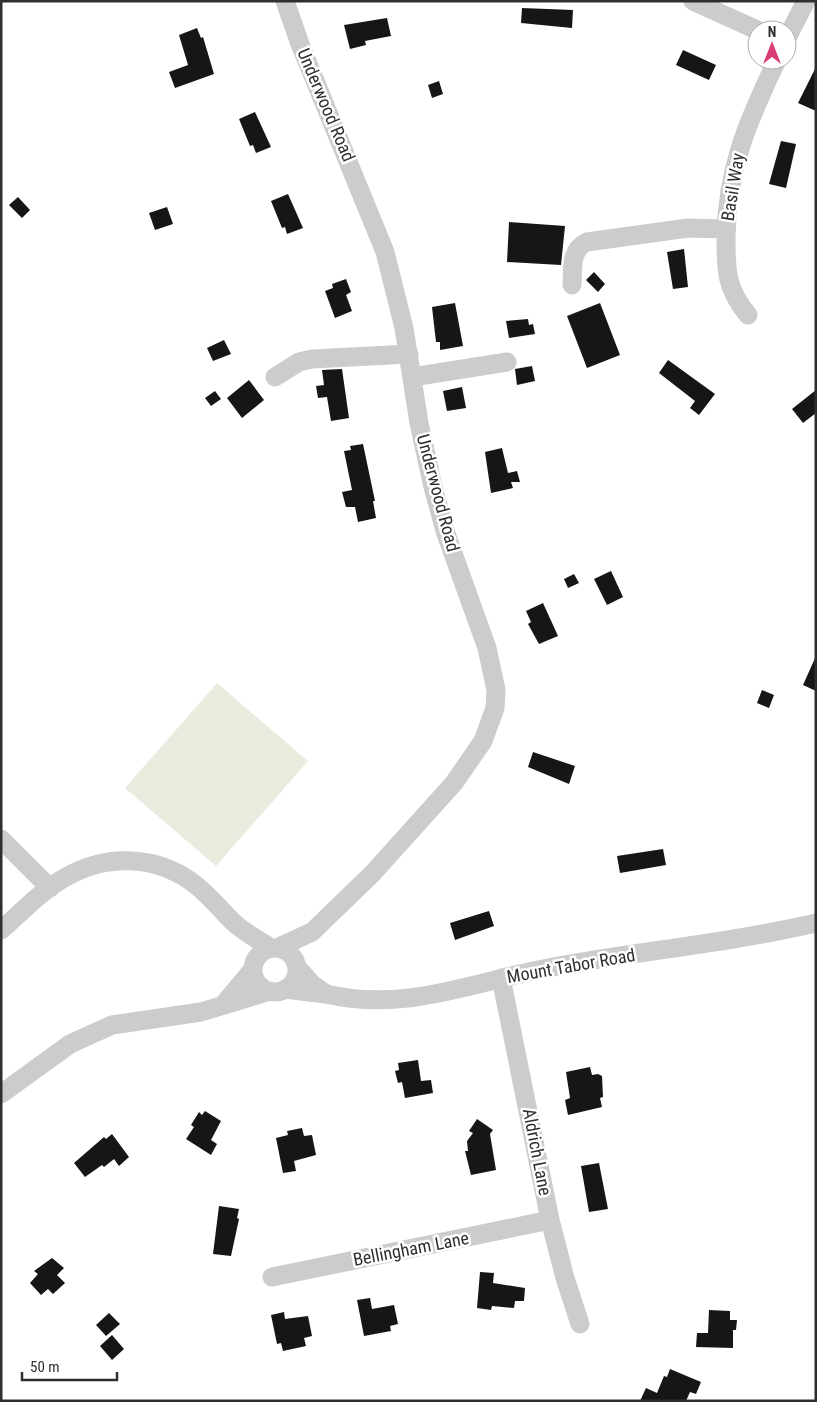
<svg xmlns="http://www.w3.org/2000/svg" width="817" height="1402" viewBox="0 0 817 1402" font-family="'Roboto Condensed',sans-serif">
	<rect width="100%" height="100%" fill="#fff"/>
	<!-- green -->
	<path fill="#e9ebde" d="M217 683 308 761 216 866 125 788Z"/>
	<!-- building -->
	<path fill="#161616" d="M522 8 573 10 572 28 521 23Z
		M387 18 391 36 365 41 366 45 350 49 344 25Z
		M197 28 201 38 203 37 214 74 175 88 169 72 188 65 179 35Z
		M683 50 716 65 709 80 676 65Z
		M816 67V111L798 103Z
		M439 81 443 94 432 98 428 85Z
		M255 112 271 147 256 153 253 145 250 146 239 119Z
		M781 141 796 144 786 188 769 184Z
		M288 194 303 228 287 234 285 227 282 228 271 201Z
		M18 197 30 210 22 218 9 205Z
		M167 207 173 224 155 230 149 213Z
		M509 222 565 226 561 265 507 262Z
		M684 249 688 287 673 289 667 252Z
		M594 272 605 284 598 292 586 280Z
		M346 279 351 292 346 295 352 311 335 318 325 291 333 288 332 284Z
		M455 303 463 346 440 350V342H436L432 307Z
		M600 303 620 355 587 368 567 316Z
		M528 319 529 325 533 324 535 334 509 338 506 321Z
		M224 340 231 354 213 361 207 348Z
		M668 360 715 394 699 415 690 408 695 401 659 373Z
		M532 366 535 381 517 385 515 369Z
		M342 369 349 418 331 421 327 397 318 398 316 386 324 385 322 370Z
		M249 380 264 400 242 418 227 398Z
		M462 387 466 408 447 411 443 391Z
		M816 390V413L803 423 792 409Z
		M215 391 221 399 211 406 205 398Z
		M363 444 375 501H373L376 518 358 522 355 507H346L342 492 352 490 344 451 351 450 350 446Z
		M502 448 508 473 517 471 520 482H511L513 488 491 493 485 452Z
		M611 571 623 597 607 605 594 579Z
		M574 574 579 583 568 588 564 579Z
		M543 603 558 636 539 644 528 624 531 622 526 611Z
		M816 656V691L803 685Z
		M762 690 774 695 769 708 757 703Z
		M533 752 575 766 569 784 528 767Z
		M663 849 666 865 620 873 617 856Z
		M489 911 494 926 455 940 450 923Z
		M418 1060 421 1081 431 1080 433 1093 405 1098 402 1082 398 1083 395 1071 399 1070 398 1063Z
		M590 1067 592 1075 598 1074 602 1076 603 1097 600 1098 602 1107 568 1115 565 1100 570 1098 566 1072Z
		M205 1111 221 1121 211 1140 217 1144 211 1155 186 1139 194 1127 191 1125 199 1112 202 1115Z
		M477 1119 493 1130 490 1134 496 1170 471 1175 465 1151H468L467 1141 473 1133 469 1131Z
		M302 1128 304 1136 312 1135 316 1155 294 1161 296 1171 283 1173 276 1138 288 1135 287 1131Z
		M112 1134 129 1157 119 1166 114 1159 104 1167 102 1165 85 1177 74 1163 104 1137 106 1139Z
		M599 1163 608 1209 589 1212 581 1166Z
		M219 1206 239 1209 237 1218 239 1219 231 1256 213 1254Z
		M52 1258 64 1268 57 1275 65 1283 53 1294 48 1289 41 1295 30 1283 38 1274 34 1271Z
		M480 1272 494 1273 493 1283 525 1288 524 1301H515L514 1308 492 1306 491 1310 477 1308Z
		M370 1298 372 1309 394 1305 398 1324 390 1326 391 1331 364 1336 357 1300Z
		M709 1310 730 1311V1320H737L736 1330H733V1348L696 1347 697 1333H708Z
		M284 1312 285 1319 308 1316 312 1336 304 1338 306 1346 283 1351 281 1343 277 1344 271 1315Z
		M109 1313 120 1324 106 1336 96 1325Z
		M112 1335 124 1349 112 1360 100 1346Z
		M670 1369 701 1382 696 1394 690 1392 686 1401H640L646 1388 657 1393 664 1376 667 1377Z"/>
	<g fill="none" stroke-linecap="round" stroke-linejoin="round">
		<!-- minor -->
		<path stroke="#ccc" stroke-width="19" d="M693 1 757 30
			M787 38 806 1
			M572 285C573 267 570 250 587 242L688 228 726 229
			M748 315C726 289 726 270 726 237 727 168 748 121 777 60
			M275 377 299 362 312 359 409 354
			M412 377 507 362
			M1 839 50 888
			M1 930C22 912 42 890 66 877 106 854 154 855 192 882 208 894 219 908 233 922 244 932 258 940 271 948
			M277 948 312 932 372 874 454 783 483 741 495 708 496 690 487 648 445 531 433 487 419 423 404 328 385 252 300 44 285 1
			M253 970a22 22 0 1 1 44 0a22 22 0 1 1-44 0Z
			M501 978 550 1220 565 1278 580 1324
			M285 989 326 994 312 984 297 967
			M326 994C407 1013 475 981 553 967 641 951 729 943 816 923
			M223 1005 253 969
			M1 1094 70 1044 112 1025 201 1012 270 991
			M272 1277 550 1220"/>
	</g>
	<g text-anchor="middle" stroke-width="5" stroke-linejoin="round" paint-order="stroke">
		<!-- street labels -->
		<g font-size="18" fill="#2f2f2f" stroke="#fff">
			<text transform="translate(326 105) rotate(67)" y="6">Underwood Road</text>
			<text transform="translate(733 187) rotate(-81)" y="6">Basil Way</text>
			<text transform="translate(438 493) rotate(75)" y="6">Underwood Road</text>
			<text transform="translate(571 966) rotate(-10)" y="6">Mount Tabor Road</text>
			<text transform="translate(537 1152) rotate(79)" y="6">Aldrich Lane</text>
			<text transform="translate(411 1249) rotate(-11)" y="6">Bellingham Lane</text>
		</g>
	</g>
	<!-- border -->
	<rect width="817" height="1402" fill="none" stroke="#2f2f2f" stroke-width="5"/>
	<!-- north arrow -->
	<g transform="translate(772 45)"><circle r="24" fill="#ffffff" stroke="#acacac"/>
	<path d="M0-4L9 19L0 12L-9 19Z" fill="#da3d75"/>
	<text y="-8" font-size="14" font-weight="bold" text-anchor="middle" fill="#2f2f2f">N</text>
	</g>
	<!-- scale -->
	<path d="M22 1372v8h95v-8" fill="none" stroke="#2f2f2f" stroke-width="2.5"/>
	<text x="30" y="1372" font-size="15" fill="#2f2f2f" stroke="#ffffff" stroke-width="4" paint-order="stroke">50 m</text>
</svg>
